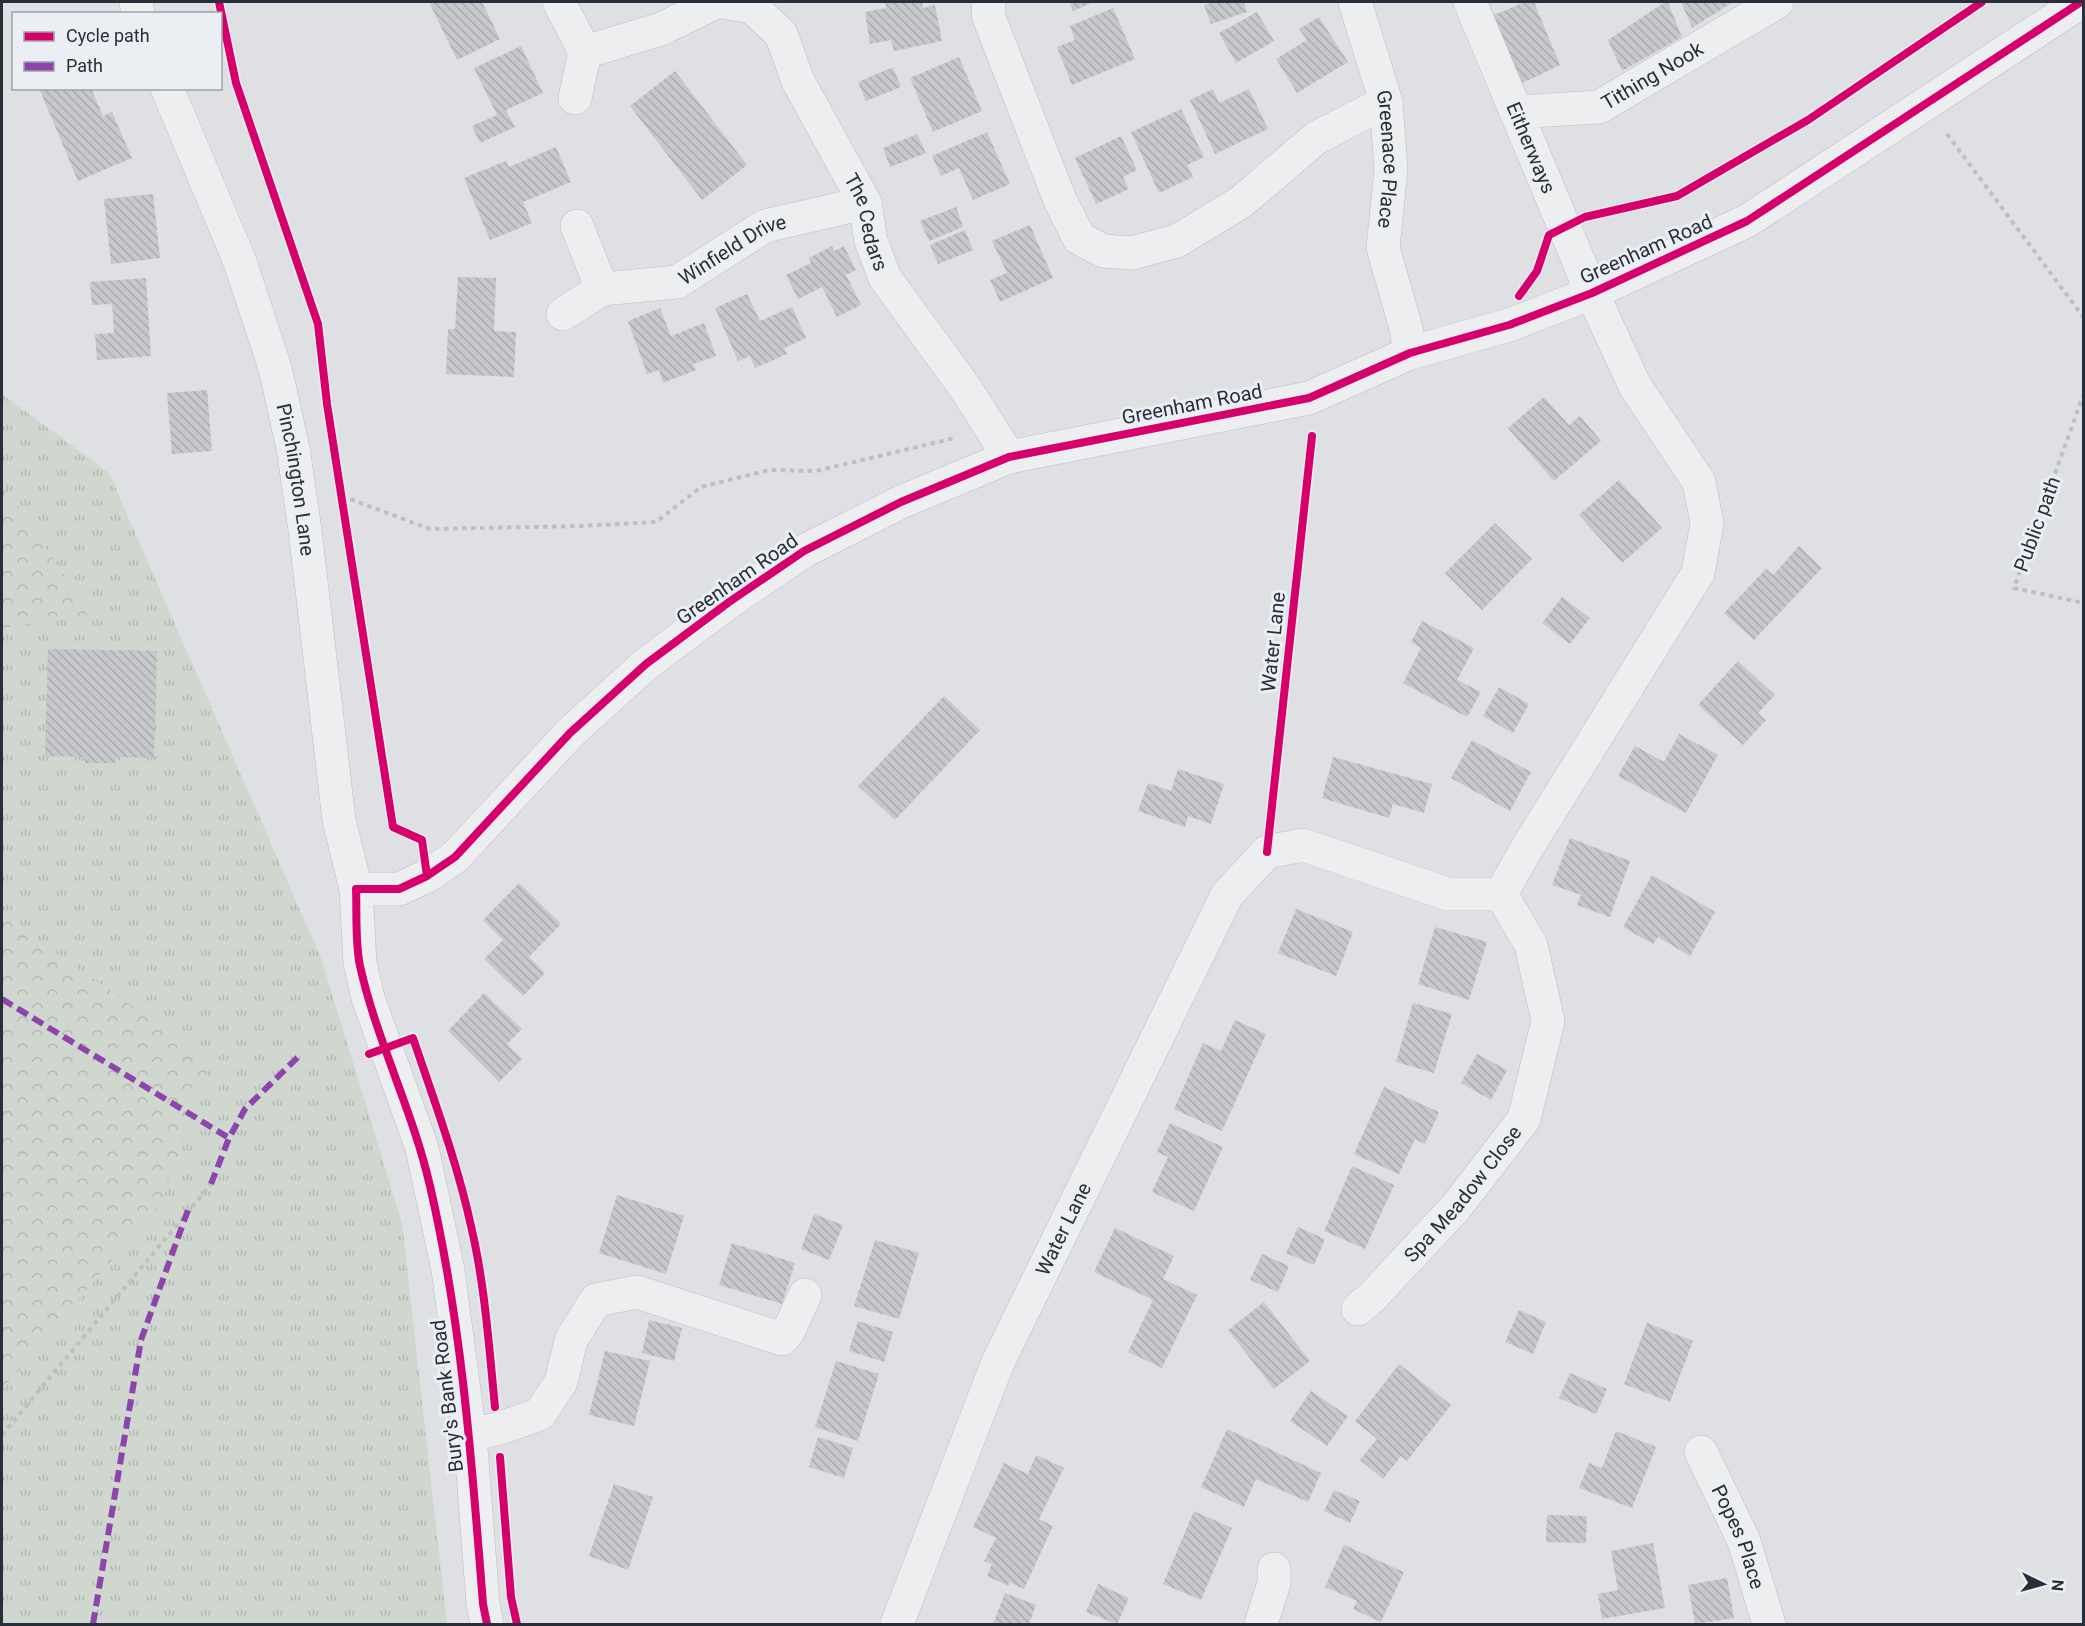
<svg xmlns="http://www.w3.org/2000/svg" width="2085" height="1626" viewBox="0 0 2085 1626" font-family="Roboto,sans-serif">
	<defs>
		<pattern id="grass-tufts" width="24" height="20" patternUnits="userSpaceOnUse" patternTransform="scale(1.5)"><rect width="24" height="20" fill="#cfd7ce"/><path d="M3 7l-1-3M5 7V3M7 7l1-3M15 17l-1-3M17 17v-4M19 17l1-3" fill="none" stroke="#b2b9b2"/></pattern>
		<pattern id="forest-crowns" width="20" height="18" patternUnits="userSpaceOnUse" patternTransform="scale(1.5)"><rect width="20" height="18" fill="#cfd7ce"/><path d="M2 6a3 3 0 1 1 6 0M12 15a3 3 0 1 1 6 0" fill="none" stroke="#b2b9b2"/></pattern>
		<pattern id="building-back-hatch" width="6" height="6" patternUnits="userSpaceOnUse" patternTransform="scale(1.5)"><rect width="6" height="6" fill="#c6c8cb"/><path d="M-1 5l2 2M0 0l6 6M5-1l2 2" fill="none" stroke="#aaacaf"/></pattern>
	</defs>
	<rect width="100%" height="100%" fill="#dee0e3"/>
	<!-- grass -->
	<path fill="url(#grass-tufts)" d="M2 394 109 473 321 958 402 1223 447 1624H2Z"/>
	<!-- forest -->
	<path fill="url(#forest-crowns)" d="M2 482 90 614 2 628Z
		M2 916 212 1061 161 1202 2 1390Z"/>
	<!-- building -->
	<path fill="url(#building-back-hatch)" d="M429 2H482L500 39 457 60Z
		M885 2H922L923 8 935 5 942 41 894 51 891 40 870 44 865 12 886 8Z
		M1069 2H1094L1073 11Z
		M1213 2H1244L1247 12 1211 24 1204 5Z
		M1525 2H1534L1560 65 1518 85 1492 16Z
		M1665 2H1668L1682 37 1622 71 1608 40Z
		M1681 2H1733L1692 28Z
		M1113 8 1135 59 1072 85 1057 47 1075 40 1070 26Z
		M1257 12 1274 41 1236 63 1219 33Z
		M1319 17 1348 62 1297 93 1276 59 1307 40 1299 29Z
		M521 46 543 93 506 110 515 127 480 143 472 126 497 115 474 68Z
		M959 57 982 111 933 132 910 78Z
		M893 67 901 87 866 101 858 82Z
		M675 71 747 165 702 200 630 106Z
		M39 88H91L103 116 112 112 132 158 78 181Z
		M1213 89 1219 103 1249 89 1268 129 1215 154 1190 100Z
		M1181 109 1204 157 1187 165 1193 177 1159 193 1131 132Z
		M987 132 1010 184 973 200 959 168 941 176 932 156Z
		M917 134 926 153 890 167 883 148Z
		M1121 136 1137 170 1123 177 1129 189 1096 204 1075 158Z
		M556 147 571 182 523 202 532 223 490 240 464 178 506 161 509 167Z
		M153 194 160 258 111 264 104 199Z
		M956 207 963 227 929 241 920 221Z
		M1030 225 1053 278 1000 302 990 280 1007 273 992 241Z
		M965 230 973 250 938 264 930 245Z
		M832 246 834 251 844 246 856 270 846 275 861 305 837 317 822 287 798 299 786 275 811 263 809 258Z
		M458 277 496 278 494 331 516 332 514 377 446 374 448 329H455Z
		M146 278 151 356 97 360 95 334 114 333 112 304 92 305 90 282Z
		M747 294 760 321 792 307 806 338 784 348 787 354 755 368 750 356 738 361 715 308Z
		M660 308 671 336 704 323 716 356 693 364 696 370 663 383 659 370 647 374 628 321Z
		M207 390 212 451 172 454 167 393Z
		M1544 397 1569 425 1580 416 1601 441 1554 481 1508 428Z
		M1619 480 1662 528 1622 563 1579 515Z
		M1495 523 1532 559 1482 610 1445 573Z
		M1799 546 1822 568 1754 640 1724 613 1766 569 1773 575Z
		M1562 597 1590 618 1570 644 1542 623Z
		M1422 621 1474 648 1457 680 1481 692 1467 717 1403 683 1421 648 1411 642Z
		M48 649 157 651 154 758 116 757V763H85V757L45 756Z
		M1738 661 1775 695 1758 713 1766 720 1743 745 1698 705Z
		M1499 687 1529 704 1513 733 1483 716Z
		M944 696 980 730 895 820 858 786Z
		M1679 734 1718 755 1686 813 1618 776 1635 746 1664 762Z
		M1472 740 1531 772 1510 811 1451 778Z
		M1333 757 1432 784 1424 813 1393 804 1389 818 1322 798Z
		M1178 769 1224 784 1211 824 1188 816 1185 827 1138 811 1148 783 1171 791Z
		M1570 838 1630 861 1610 917 1577 905 1581 895 1552 885Z
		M1652 875 1715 912 1690 956 1658 937 1653 944 1623 927Z
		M519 883 561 924 529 957 545 973 523 996 484 959 503 940 483 920Z
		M1296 909 1353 932 1336 976 1278 953Z
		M1435 927 1487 942 1469 1000 1418 984Z
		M484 993 522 1029 507 1044 522 1059 499 1082 448 1031Z
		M1413 1003 1452 1014 1434 1073 1396 1062Z
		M1235 1020 1266 1034 1222 1131 1174 1109 1203 1043 1221 1051Z
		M1477 1054 1507 1070 1491 1100 1461 1083Z
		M1384 1087 1439 1112 1425 1144 1415 1139 1399 1174 1354 1154Z
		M1170 1123 1223 1147 1194 1211 1152 1192 1168 1157 1157 1152Z
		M1352 1166 1394 1185 1365 1249 1324 1231Z
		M617 1195 684 1216 666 1274 599 1253Z
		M814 1214 843 1225 829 1260 801 1249Z
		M1298 1227 1325 1239 1314 1265 1286 1253Z
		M1115 1228 1174 1256 1163 1279 1197 1295 1162 1368 1128 1352 1153 1300 1094 1272Z
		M875 1240 919 1253 899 1319 854 1306Z
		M732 1243 795 1263 782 1304 719 1285Z
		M1262 1254 1289 1266 1278 1292 1250 1280Z
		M1264 1302 1310 1361 1274 1389 1228 1330Z
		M1519 1310 1546 1322 1533 1354 1505 1342Z
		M649 1320 682 1328 674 1361 642 1353Z
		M858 1321 893 1332 884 1362 849 1351Z
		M1647 1323 1693 1341 1670 1402 1624 1384Z
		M605 1351 650 1361 634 1426 589 1415Z
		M836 1361 879 1374 858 1441 815 1427Z
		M1399 1364 1451 1405 1407 1461 1401 1456 1383 1479 1360 1460 1377 1439 1355 1421Z
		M1570 1373 1607 1389 1596 1414 1559 1398Z
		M1311 1391 1348 1416 1327 1446 1290 1421Z
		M1227 1429 1321 1473 1308 1502 1256 1479 1244 1507 1201 1487Z
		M1616 1431 1656 1447 1632 1508 1579 1488 1589 1463 1602 1468Z
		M818 1437 853 1448 844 1478 809 1467Z
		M1036 1455 1064 1468 1039 1519 1053 1526 1024 1589 1009 1582 1008 1586 987 1576 992 1564 984 1561 996 1538 973 1527 1004 1463 1028 1474Z
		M614 1484 653 1497 628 1570 589 1556Z
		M1334 1490 1360 1501 1350 1523 1324 1511Z
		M1194 1511 1232 1528 1201 1600 1163 1584Z
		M1547 1515 1587 1516 1586 1543 1546 1542Z
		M1653 1543 1665 1608 1602 1619 1598 1594 1618 1590 1611 1551Z
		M1344 1545 1404 1572 1381 1622 1353 1609 1357 1601 1325 1587Z
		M1727 1578 1734 1618 1695 1624 1688 1585Z
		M1098 1584 1129 1598 1117 1624 1086 1612Z
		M1005 1593 1036 1605 1029 1624H993Z"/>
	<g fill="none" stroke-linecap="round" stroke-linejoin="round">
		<defs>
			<g id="minor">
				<path d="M559 2 585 52 661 29 716 2"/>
				<path id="s1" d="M722 2 752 7 781 34 798 81 865 203 871 241 885 278 966 389 1009 457"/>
				<path d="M989 2 988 15 1060 200 1079 238 1103 251 1132 253 1177 241 1241 202 1316 138 1386 102"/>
				<path id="s2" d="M1355 2 1386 102 1391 169 1383 248 1406 328 1410 353"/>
				<path id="s3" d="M1470 2 1592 293 1635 386 1699 482 1707 523 1698 573 1527 848 1501 894"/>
				<path d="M575 98 585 52"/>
				<path id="s4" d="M1517 112 1599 107 1777 2"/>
				<path id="s5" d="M577 226 602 289 677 282 765 226 865 203"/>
				<path d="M563 314 602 289"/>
				<path d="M356 889H399L427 876 455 857 570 733 646 664 729 602 804 551 901 502 1009 457 1309 398 1410 353 1509 325 1592 293 1747 221 2081 2"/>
				<path id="s6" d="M1358 1309 1373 1296 1456 1207 1524 1119 1548 1021 1531 945 1501 894"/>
				<path d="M470 1435 497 1429 540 1414 561 1382 571 1340 596 1300 637 1292 782 1339 789 1330 805 1295"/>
				<path id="s7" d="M1701 1452 1744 1541 1769 1624"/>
				<path id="s8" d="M897 1624 998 1362 1227 895 1267 852 1303 845 1448 894H1501"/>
				<path d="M1261 1624 1274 1583V1569"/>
			</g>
			<g id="tertiary">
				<path d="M136 2 138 14"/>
				<path id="s9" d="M167 88 240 262 275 368 293 448 305 530 339 820 356 889 360 963 368 998 422 1148 448 1270 470 1435 483 1604 487 1624"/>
			</g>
		</defs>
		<!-- minor casing -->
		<use href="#minor" stroke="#bcbec1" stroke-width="34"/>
		<!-- tertiary casing -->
		<use href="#tertiary" stroke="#bcbec1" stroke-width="34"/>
		<!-- path -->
		<path stroke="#bdbfc3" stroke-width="4" stroke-dasharray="4.5 4.5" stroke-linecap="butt" d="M1947 134 2084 318
			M2084 393 2014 588 2084 603
			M342 496 430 529 580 526 656 522 701 487 769 470 816 471 955 438
			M2 1435 211 1184"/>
		<!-- minor -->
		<use href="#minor" stroke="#edeef0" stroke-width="33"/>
		<!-- tertiary -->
		<use href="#tertiary" stroke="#edeef0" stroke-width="33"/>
		<!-- quiet -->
		<path stroke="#8e44ad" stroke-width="6" stroke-dasharray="12 6" stroke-linecap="butt" d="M2 999 229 1138
			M211 1184 229 1138 245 1109 300 1055
			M93 1624 141 1340 188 1210"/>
		<defs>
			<path id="cycleway" d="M219 2 236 83 318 324 327 404 393 827 422 840 427 876
				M1519 296 1537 271 1549 235 1585 217 1677 196 1808 120 1982 2
				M1267 852 1312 436
				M369 1054 413 1038C434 1100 457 1162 471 1226 485 1285 489 1347 495 1407
				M500 1457 511 1597 517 1624
				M487 1624 483 1604C472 1464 462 1324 430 1186 413 1111 377 1042 360 966 355 942 357 914 356 889H399L427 876 455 857 570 733 646 664 729 602 804 551 901 502 1009 457 1309 398 1410 353 1509 325 1592 293 1747 221 2081 2"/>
		</defs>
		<!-- cycleway casing -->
		<use href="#cycleway" stroke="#ebeff3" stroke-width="11"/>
		<!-- cycleway -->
		<use href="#cycleway" stroke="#d6006c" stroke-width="8"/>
	</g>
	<g text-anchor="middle" stroke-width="6" stroke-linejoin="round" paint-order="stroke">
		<!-- street labels -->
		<g font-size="20" fill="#262f3b" stroke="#ebeff3">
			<text dy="7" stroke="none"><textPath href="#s4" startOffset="144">Tithing Nook</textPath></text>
			<text dy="7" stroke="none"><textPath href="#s3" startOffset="158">Eitherways</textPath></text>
			<text dy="7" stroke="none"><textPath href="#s2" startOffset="162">Greenace Place</textPath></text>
			<text dy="7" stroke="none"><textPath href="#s1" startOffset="278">The Cedars</textPath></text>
			<text transform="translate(1646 249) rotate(-24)" y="7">Greenham Road</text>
			<text dy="7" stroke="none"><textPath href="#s5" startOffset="208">Winfield Drive</textPath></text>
			<text transform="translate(1192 404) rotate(-11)" y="7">Greenham Road</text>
			<text dy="7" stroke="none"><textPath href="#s9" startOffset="414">Pinchington Lane</textPath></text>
			<text transform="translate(2037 524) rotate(-70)" y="7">Public path</text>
			<text transform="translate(737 579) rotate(-35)" y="7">Greenham Road</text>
			<text transform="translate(1273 642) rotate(-84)" y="7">Water Lane</text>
			<text dy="7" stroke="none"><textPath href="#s6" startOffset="156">Spa Meadow Close</textPath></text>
			<text dy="7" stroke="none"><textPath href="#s8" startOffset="429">Water Lane</textPath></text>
			<text transform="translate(447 1396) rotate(-97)" y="7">Bury's Bank Road</text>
			<text dy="7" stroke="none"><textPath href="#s7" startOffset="93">Popes Place</textPath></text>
		</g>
	</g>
	<!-- border -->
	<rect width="2085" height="1626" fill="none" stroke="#262f3b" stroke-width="6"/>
	<!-- legend -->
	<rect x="12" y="12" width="210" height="78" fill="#ebeff3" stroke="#9ca2a9" stroke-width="1.5"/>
	<rect x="24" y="32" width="30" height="9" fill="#d6006c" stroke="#9ca2a9" stroke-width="1.5"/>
	<text x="66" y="42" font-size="18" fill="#262f3b">Cycle path</text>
	<rect x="24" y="62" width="30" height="9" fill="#8e44ad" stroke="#9ca2a9" stroke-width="1.5"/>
	<text x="66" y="72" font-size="18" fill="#262f3b">Path</text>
	<!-- north arrow -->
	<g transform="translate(2043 1584) rotate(95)" stroke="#ebeff3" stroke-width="4.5" paint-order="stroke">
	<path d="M0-4.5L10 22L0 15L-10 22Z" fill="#262f3b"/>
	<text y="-9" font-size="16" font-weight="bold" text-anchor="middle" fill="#262f3b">N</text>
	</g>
</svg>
